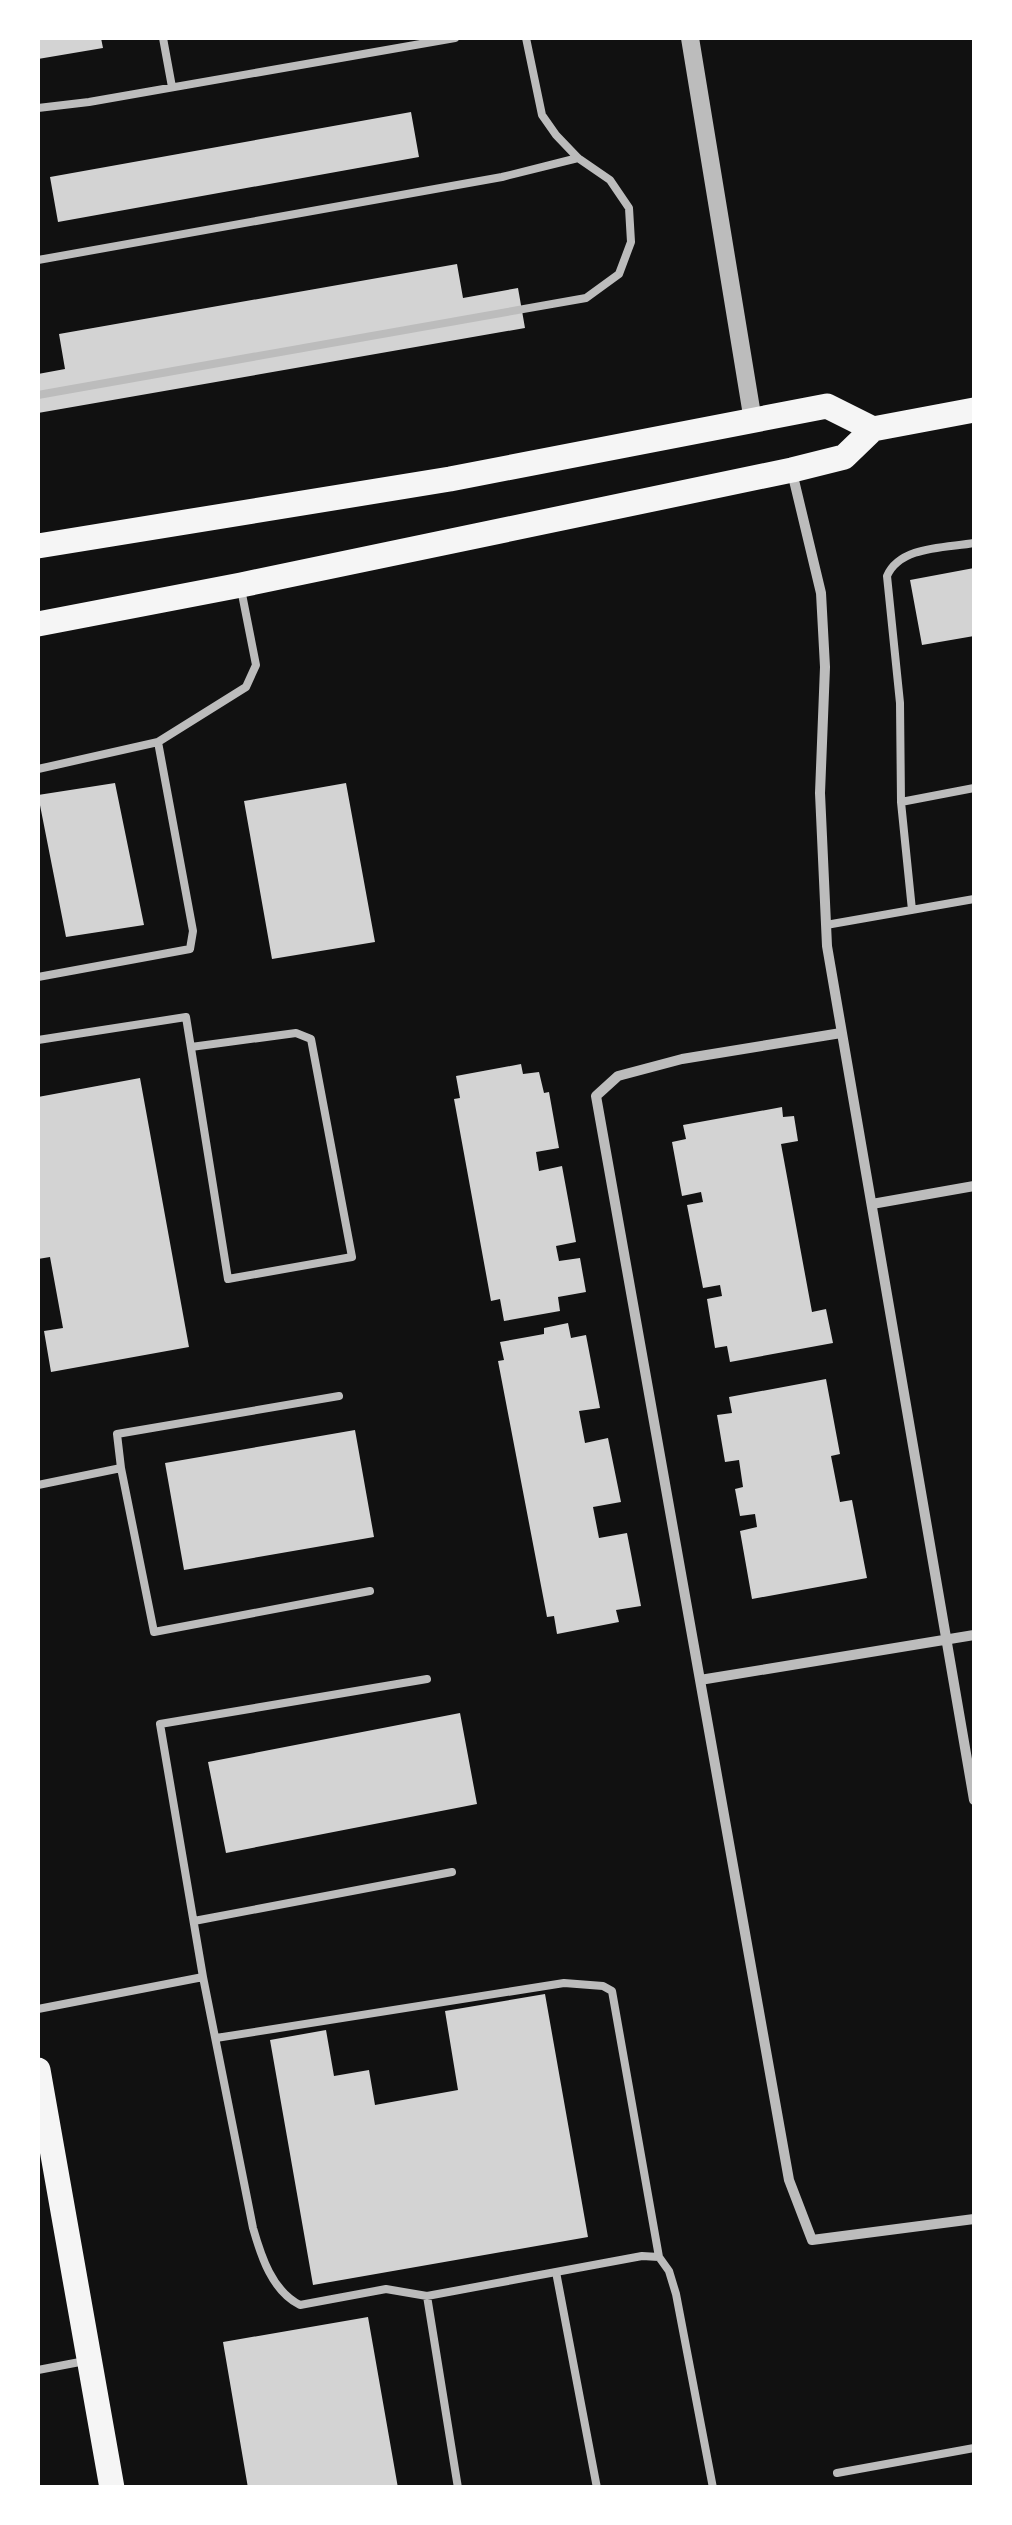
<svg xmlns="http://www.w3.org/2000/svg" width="1012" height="2525" viewBox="0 0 1012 2525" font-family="Lato,sans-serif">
	<rect width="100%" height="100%" fill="#111"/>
	<!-- building -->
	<path fill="#d3d3d3" d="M38 38H101L103 48 38 59Z
		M411 112 419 157 58 222 50 177Z
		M457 264 463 298 518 288 525 328 38 413V374L65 369 59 334Z
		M974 568V636L922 645 910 580Z
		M115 783 144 925 66 937 38 795Z
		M346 783 375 942 272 959 244 801Z
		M521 1064 523 1074 539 1072 544 1093 549 1092 559 1148 536 1152 539 1171 562 1166 576 1242 556 1246 559 1261 580 1258 586 1292 558 1297 560 1311 504 1321 500 1299 491 1301 454 1099 460 1098 456 1076Z
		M140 1078 189 1347 51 1372 44 1331 63 1328 50 1257 38 1259V1097Z
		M782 1107 783 1117 794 1116 798 1141 781 1144 812 1312 826 1309 833 1343 730 1362 727 1346 715 1348 707 1299 722 1296 720 1285 703 1288 687 1205 703 1202 701 1192 682 1196 672 1142 686 1139 683 1125Z
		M568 1323 571 1338 586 1335 600 1408 579 1411 585 1443 608 1438 621 1502 593 1507 599 1538 627 1533 641 1606 616 1610 619 1622 557 1634 554 1616 547 1617 498 1361 504 1360 500 1342 544 1334V1328Z
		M826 1379 840 1454 831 1456 840 1502 852 1500 867 1578 752 1599 740 1531 757 1527 755 1514 740 1516 735 1489 743 1487 739 1460 725 1462 717 1415 732 1413 729 1397Z
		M355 1430 374 1537 184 1570 165 1463Z
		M460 1713 477 1804 226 1853 208 1762Z
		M545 1994 588 2237 313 2285 270 2040 326 2030 334 2076 369 2070 375 2105 458 2090 445 2011Z
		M368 2317 398 2488H248L223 2342Z"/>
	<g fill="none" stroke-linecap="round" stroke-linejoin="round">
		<!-- service -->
		<path stroke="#bcbcbc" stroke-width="8" d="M163 38 172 87
			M38 108 89 102 455 38
			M38 260 502 177 578 158
			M38 395 586 298 619 274 631 242 629 208 610 180 578 158 556 135 542 115 526 38
			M38 769 158 742
			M901 802 900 703 887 576C900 546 945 548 974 543
			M912 910 901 802 974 788
			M826 925 974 899
			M38 977 190 949 193 931 158 742 246 687 256 665 241 589
			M38 1040 186 1017 228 1279 352 1257 311 1039 296 1033 191 1047
			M121 1468 154 1632 370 1591
			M38 1485 121 1468 117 1434 339 1396
			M194 1921 452 1872
			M203 1977 253 2228C261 2256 272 2291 300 2305L386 2289 427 2296 642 2256 659 2257 669 2271 676 2294 713 2488
			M38 2009 203 1977 160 1724 427 1679
			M216 2038 564 1983 603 1986 612 1991 659 2257
			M556 2272 597 2488
			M427 2296 458 2488
			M38 2370 85 2361
			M837 2473 974 2448"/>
		<!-- minor -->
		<path stroke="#bcbcbc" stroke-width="10" d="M792 472 821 593 825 667 820 793 827 946 974 1800
			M841 1033 682 1059 618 1076 596 1096 789 2180 812 2240 974 2219
			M872 1204 974 1186
			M700 1680 974 1635"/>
		<!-- tertiary -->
		<path stroke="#bcbcbc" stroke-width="18" d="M690 38 753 421"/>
		<!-- primary -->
		<path stroke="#f5f5f5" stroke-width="25" d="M38 546 450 479 827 406 873 429
			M38 624 241 585 792 470 844 457 873 429 974 410
			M38 2070 112 2488"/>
	</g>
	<!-- border -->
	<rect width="1012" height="2525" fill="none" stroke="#ffffff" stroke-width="80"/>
</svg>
